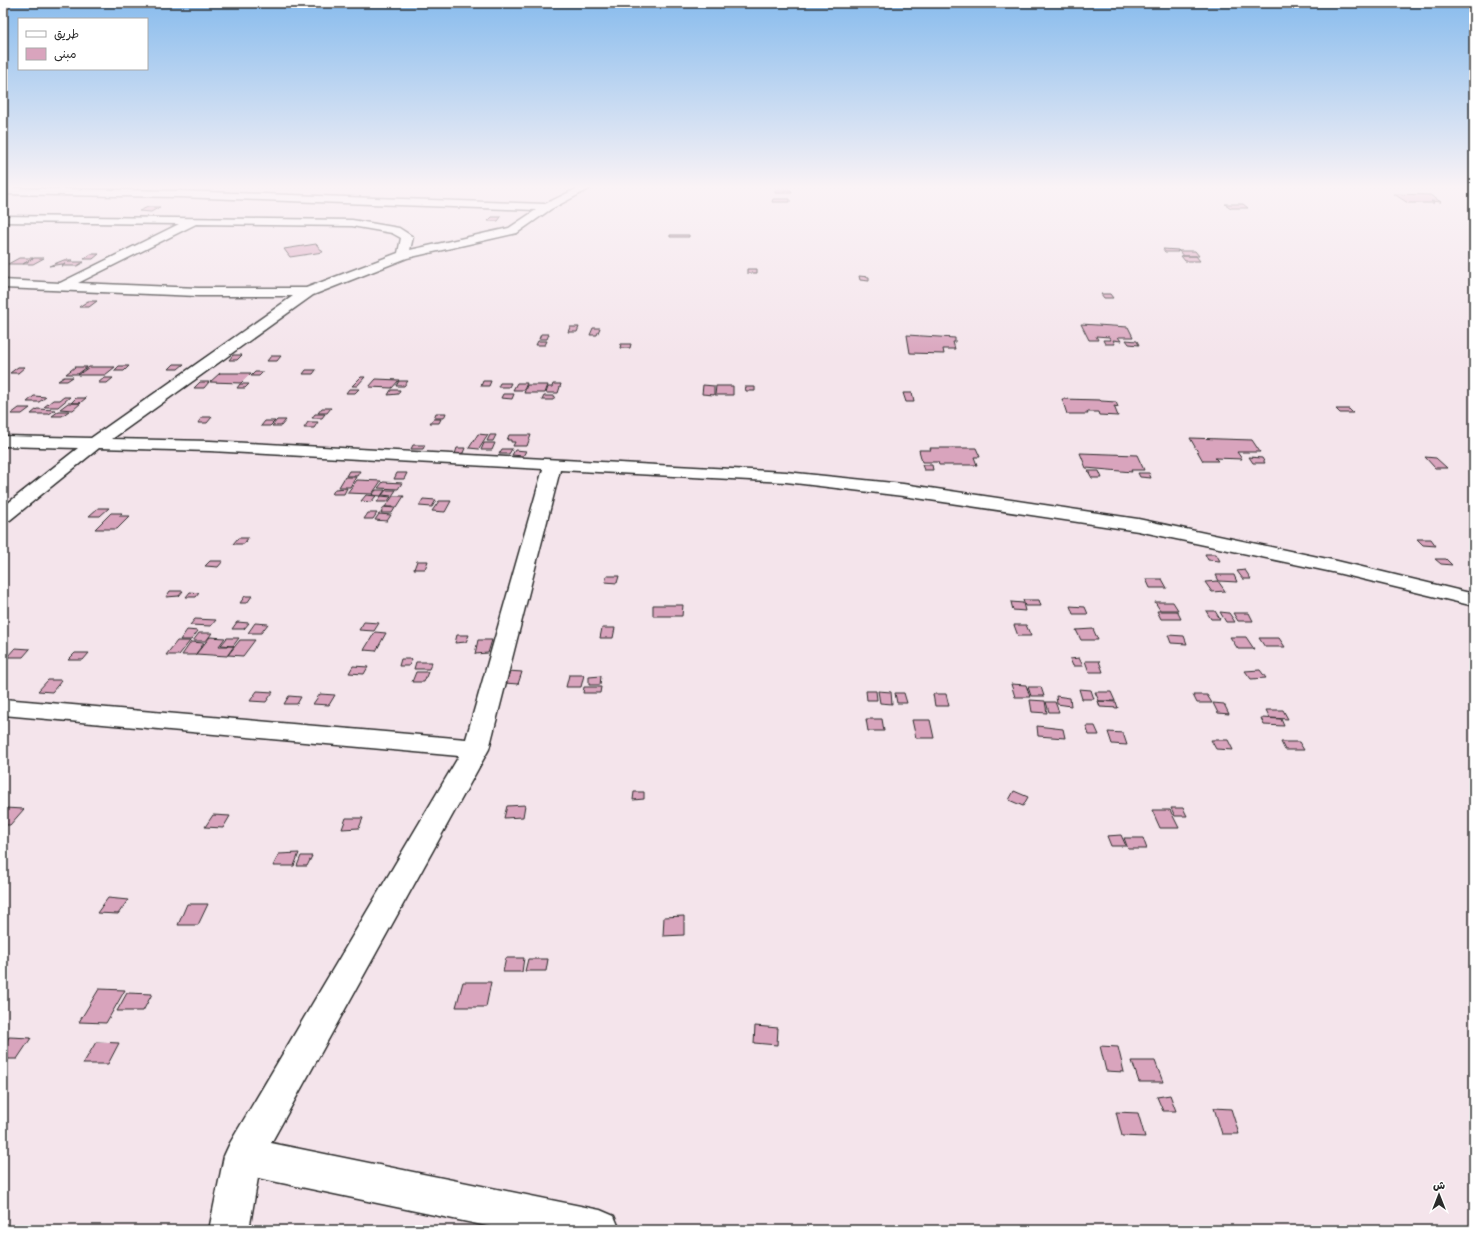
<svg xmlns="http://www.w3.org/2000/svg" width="1477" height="1233" viewBox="0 0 1477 1233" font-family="'Indie Flower','Playpen Sans Arabic',sans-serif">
	<rect width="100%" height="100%" fill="#f4e4eb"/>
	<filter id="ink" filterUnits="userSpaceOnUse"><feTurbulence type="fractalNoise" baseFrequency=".025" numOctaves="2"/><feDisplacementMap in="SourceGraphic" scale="8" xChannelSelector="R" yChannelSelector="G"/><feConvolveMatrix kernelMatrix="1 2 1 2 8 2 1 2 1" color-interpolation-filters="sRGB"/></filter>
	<g filter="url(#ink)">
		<!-- building -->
		<path fill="#d9a4bd" stroke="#2b2b2b" d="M775 190H791L792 193H775Z
			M1394 194 1430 195 1441 202 1431 201 1434 203H1408Z
			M773 199H790V202H772Z
			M1225 204H1243L1248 208H1231Z
			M148 207H160L151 212 139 211Z
			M492 217H501L498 221H488Z
			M670 235H689V237H670Z
			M316 244 323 252 290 257 284 249Z
			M1163 249 1178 250 1179 251H1177L1178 252H1165Z
			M1179 251H1195L1199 256H1183Z
			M91 254H99L93 259H84Z
			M1181 256H1196L1200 261H1185Z
			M19 258H33L23 264H8Z
			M34 258H44L33 264H23Z
			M64 260H72L68 262H84L77 266H62L65 264H62L49 266Z
			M747 269H757V273H747Z
			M859 276 869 277V281L860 280Z
			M1101 294H1110L1113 298H1104Z
			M88 301H97L89 307H79Z
			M1081 324 1128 327 1133 337H1118L1121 341 1113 340 1115 344H1105L1103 340H1111L1109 337 1096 336 1098 340H1089Z
			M570 327H579L577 332H568Z
			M593 328H600L597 335H590Z
			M541 334H549L547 339H539Z
			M907 335 955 338V342H953L955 349H943L944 354 910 353Z
			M1126 340 1137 341 1139 345 1129 344Z
			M538 341H547L545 345H536Z
			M621 344H631L630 348H620Z
			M233 355H242L237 360H229Z
			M271 356H281L277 361H267Z
			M174 364H184L178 369H169Z
			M119 366H129L124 371H114Z
			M18 367H25L18 373H10Z
			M75 367H87L78 374H66Z
			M89 367H115L105 375H78Z
			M306 370H316L313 374H303Z
			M255 372H263L259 376H251Z
			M220 373H251L241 383 210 382Z
			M64 377H73L67 381H58Z
			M361 377H365L357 386H352Z
			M104 378H113L107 383H98Z
			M376 379 399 380 392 388 369 387Z
			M399 381H408L404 386H396Z
			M483 381H491L489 386H481Z
			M200 382H209L204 388H194Z
			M500 383H511L509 387H498Z
			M517 383H527L524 390H513Z
			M240 384H249L245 388H237Z
			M553 384H561L558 393H546L548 387H552Z
			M527 385H548L545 393H524Z
			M703 385 714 386V395L702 394Z
			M716 386H733V395H715Z
			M745 387H755V391H746Z
			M349 389H359L355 393H346Z
			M391 390H400L398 394 388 395Z
			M903 393H912L914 402H906Z
			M503 394H514L512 399 501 398Z
			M34 396 46 397 39 402H27Z
			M544 396H555L553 400H542Z
			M64 397H70L58 407H44L53 400H60Z
			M76 398H86L80 403H71Z
			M1062 399 1100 400 1101 401 1116 402 1118 407 1114 406 1118 416 1099 415 1098 412H1087L1088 414H1067Z
			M68 403H81L73 410 60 409Z
			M19 408H30L22 414H11Z
			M322 408H331L327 413H318Z
			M37 409 55 410 49 414H31Z
			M1336 409H1349L1353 413H1340Z
			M59 411H69L62 416H52Z
			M436 413H446L444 418H434Z
			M315 414H325L322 418H312Z
			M202 417H212L207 423H198Z
			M433 419H441L439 423H430Z
			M277 420H286L281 426H272Z
			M265 421H275L270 426H261Z
			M308 422H318L314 428H304Z
			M478 434 488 435 479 449 469 448Z
			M490 435H496L493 441H487Z
			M509 435H531L527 446H513L515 442H511V440H507Z
			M1190 438 1252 440 1260 452H1237L1242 459 1215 458 1218 461H1203Z
			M484 443H495L492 450H481Z
			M413 445H425L423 449H411Z
			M457 448H465L463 453 455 454Z
			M930 448H976L980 457H974L977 465H939L938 462H922L919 450H931Z
			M502 449H512L509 454H499Z
			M515 450 526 451 523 456 512 455Z
			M1080 453 1137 455 1144 470H1131L1132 472 1086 468Z
			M1249 457 1262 458 1265 463H1253Z
			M1425 457 1436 458 1447 468H1435Z
			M922 465H932L933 470H924Z
			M349 471H360L357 476H346Z
			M1088 471H1099L1102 478H1092Z
			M397 473H407L404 479H394Z
			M1138 473H1149L1151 478 1140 477Z
			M345 477H356L350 487H339Z
			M357 480 381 481 372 494 347 493Z
			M383 482 402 483 398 489 378 488Z
			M347 488 344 494H332L335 489Z
			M376 490H385L381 496 372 495Z
			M386 490H396L392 496 382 495Z
			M366 495 376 496 371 502 361 501Z
			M381 496 391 497 387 502H377Z
			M393 496H404L397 507H385Z
			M423 499 436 500 432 507 419 506Z
			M439 501H451L445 512 432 511Z
			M384 507 395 508 392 513H381Z
			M98 508H109L100 516H89Z
			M111 513H122L119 516H130L117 529H95Z
			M368 513H377L373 519H364Z
			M379 514 391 515 387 521 375 520Z
			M238 538H248L244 544H233Z
			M1417 539H1431L1436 546 1423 545Z
			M1205 554H1216L1220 561 1208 560Z
			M1435 559H1446L1452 565 1441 564Z
			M210 561H223L218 567 205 566Z
			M417 561H428L425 569H414Z
			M1245 570 1251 579H1243L1237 571Z
			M1216 575H1234L1237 582 1219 581Z
			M607 576H619L617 583 605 582Z
			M1146 579H1162L1167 588H1150Z
			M1218 581 1225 591 1212 592 1205 582Z
			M170 591H183L179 596 166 597Z
			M190 592 199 593 196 597H186Z
			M245 596H252L247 603H240Z
			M1023 600H1039L1041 606H1025Z
			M1011 602 1023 603 1025 611 1013 610Z
			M1155 602H1173L1178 610H1160Z
			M653 605H683L682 616H653Z
			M1070 606 1085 607 1088 614H1073Z
			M1157 611H1177L1181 619H1161Z
			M1206 611H1215L1220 619H1211Z
			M1220 612 1229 613 1235 622H1226Z
			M1233 613H1249L1253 621H1238Z
			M195 619 216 620 211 626 190 625Z
			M237 622 249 623 244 629H232Z
			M364 622 379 623 374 631 359 630Z
			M255 623 268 624 261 633H248Z
			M1014 625H1026L1031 636H1018Z
			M602 628H615L613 638H600Z
			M1093 629 1098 640H1081L1076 630Z
			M187 630 198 631 191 640H180Z
			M375 632 386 633 376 651 364 650Z
			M199 633H212L206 641H193Z
			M457 635H469L466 642 455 643Z
			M1168 635 1184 636 1187 644 1171 643Z
			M210 637 225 638 219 646H234L227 656 196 654Z
			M1230 637H1246L1254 649H1238Z
			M227 638H239L233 646 221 645Z
			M1259 638H1279L1285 647H1265Z
			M240 640H255L243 656 228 655Z
			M478 640H492L488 653 475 654Z
			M177 641H190L179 655H166Z
			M191 642 204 643 195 655H182Z
			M15 648 30 649 23 657H7Z
			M75 653H89L83 660H68Z
			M1079 658 1083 666H1073L1070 659Z
			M401 659H412L409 666H399Z
			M1085 661H1099L1103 672H1089Z
			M416 662H432L429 669H414Z
			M353 666 368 667 364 674 349 673Z
			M1260 670 1266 678 1251 679 1245 671Z
			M508 671 522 672 518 684 504 683Z
			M416 672H428L424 682H412Z
			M569 675H584L581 687H566Z
			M601 676 600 685H589V677Z
			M48 680H62L52 692 38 691Z
			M1011 684 1026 685 1030 697H1015Z
			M584 687H601L600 693H583Z
			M1028 687H1041L1044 696H1031Z
			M1079 689 1091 690 1094 699H1082Z
			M257 691 273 692 266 702 250 701Z
			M866 691H876L877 700H867Z
			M878 691 891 692 892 704 880 703Z
			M1095 692H1111L1115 701H1099Z
			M895 693H904L907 703H897Z
			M320 694 335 695 329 705 313 704Z
			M933 694H946L949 706H935Z
			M1193 695H1207L1212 703H1197Z
			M289 696 301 697 297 704H284Z
			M1056 696 1070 698 1071 706 1057 704Z
			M1030 700 1045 701 1047 713 1032 712Z
			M1098 701 1116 702 1118 708 1100 707Z
			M1046 702H1055L1059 712H1049Z
			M1213 703 1224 704 1229 714 1218 713Z
			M1266 710H1283L1288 719 1270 718Z
			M1261 718 1281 719 1284 726 1264 725Z
			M866 719H882L884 731H868Z
			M912 720H930L934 738H916Z
			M1037 726 1063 729 1065 738 1038 736Z
			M1086 726H1095L1099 735H1089Z
			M1108 732 1123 733 1127 745 1112 744Z
			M1211 740H1228L1233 750 1216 749Z
			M1281 742H1299L1304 750H1285Z
			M1014 791 1028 797 1023 806 1009 800Z
			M634 792H644V799L633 800Z
			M525 805 523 817 504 818 507 806Z
			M4 808 24 809 10 825H3Z
			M1171 808H1183L1187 816H1175Z
			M1152 810H1170L1179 828H1160Z
			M213 815 230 816 223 828 205 827Z
			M346 818H363L359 828 342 829Z
			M1121 835 1126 846H1111L1107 836Z
			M1124 838H1143L1147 849H1128Z
			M299 853 294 866H273L279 854Z
			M301 856H312L307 866H297Z
			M108 898 128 900 118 914 97 913Z
			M187 904H208L198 925H178Z
			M684 916V935L663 936 664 917Z
			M506 958H524L522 972H503Z
			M528 959H548L546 971H525Z
			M463 982H491L486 1007H456Z
			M99 989 125 990 106 1023 79 1022Z
			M127 993 152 994 143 1011H117Z
			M755 1026 778 1028 777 1045 754 1043Z
			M9 1037 31 1038 17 1059H3V1047Z
			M96 1042 119 1043 108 1064H83Z
			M1100 1046 1118 1047 1124 1072 1106 1071Z
			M1132 1061H1155L1163 1082H1139Z
			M1170 1095 1176 1111H1163L1157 1097Z
			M1214 1108 1231 1109 1239 1134H1222Z
			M1116 1112 1138 1113 1145 1137 1122 1136Z"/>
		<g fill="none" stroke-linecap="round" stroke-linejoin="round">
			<defs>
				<path id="street" d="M582 186H595L551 209 517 233 407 258 313 295 112 439 210 441 786 472 903 484 1138 519 1337 561 1474 594V606L1337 573 1138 531 903 496 786 482 560 470 489 749 271 1143 600 1210 614 1216 620 1230H506L258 1178 249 1230H209L224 1156 230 1143 459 756 3 715V699L466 739 543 469 210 451 99 448 10 520 3 522V507L78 448 3 446V436L91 438 293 296H198L3 288V280L60 283 179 224 3 222V216L352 220 399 228 413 237 410 250 509 228 536 210 180 197 3 194V188L180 191 545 204ZM196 224 352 226 392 233 401 238 398 253 306 288H198L78 283Z"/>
			</defs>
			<!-- street casing -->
			<use href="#street" stroke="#2b2b2b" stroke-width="3"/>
			<!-- street -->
			<use href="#street" fill="#fff" fill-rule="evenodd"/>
		</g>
	</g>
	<!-- sky -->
	<linearGradient id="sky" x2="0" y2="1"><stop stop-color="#89bced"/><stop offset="0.52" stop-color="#faf3f6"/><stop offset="1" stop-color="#faf3f6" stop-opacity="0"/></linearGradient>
	<rect width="1477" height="359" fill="url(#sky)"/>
	<!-- margin -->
	<rect width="1477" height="1233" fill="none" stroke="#fff" stroke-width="16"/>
	<rect x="8" y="8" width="1461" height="1217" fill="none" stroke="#2b2b2b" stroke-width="1.5" filter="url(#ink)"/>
	<!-- legend -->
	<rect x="18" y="18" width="130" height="52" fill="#ffffff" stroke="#aaaaaa"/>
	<rect x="26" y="31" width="20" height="6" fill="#ffffff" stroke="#aaaaaa"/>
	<text x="54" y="38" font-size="12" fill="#2b2b2b">طريق</text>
	<rect x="26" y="48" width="20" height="12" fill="#d9a4bd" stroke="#aaaaaa"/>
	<text x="54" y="58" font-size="12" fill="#2b2b2b">مبنى</text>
	<!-- north arrow -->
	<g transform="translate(1439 1195)" stroke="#ffffff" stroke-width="3" paint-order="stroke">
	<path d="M0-3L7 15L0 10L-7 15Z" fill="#2b2b2b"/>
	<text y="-6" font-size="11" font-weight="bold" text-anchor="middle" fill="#2b2b2b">ش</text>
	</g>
</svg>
